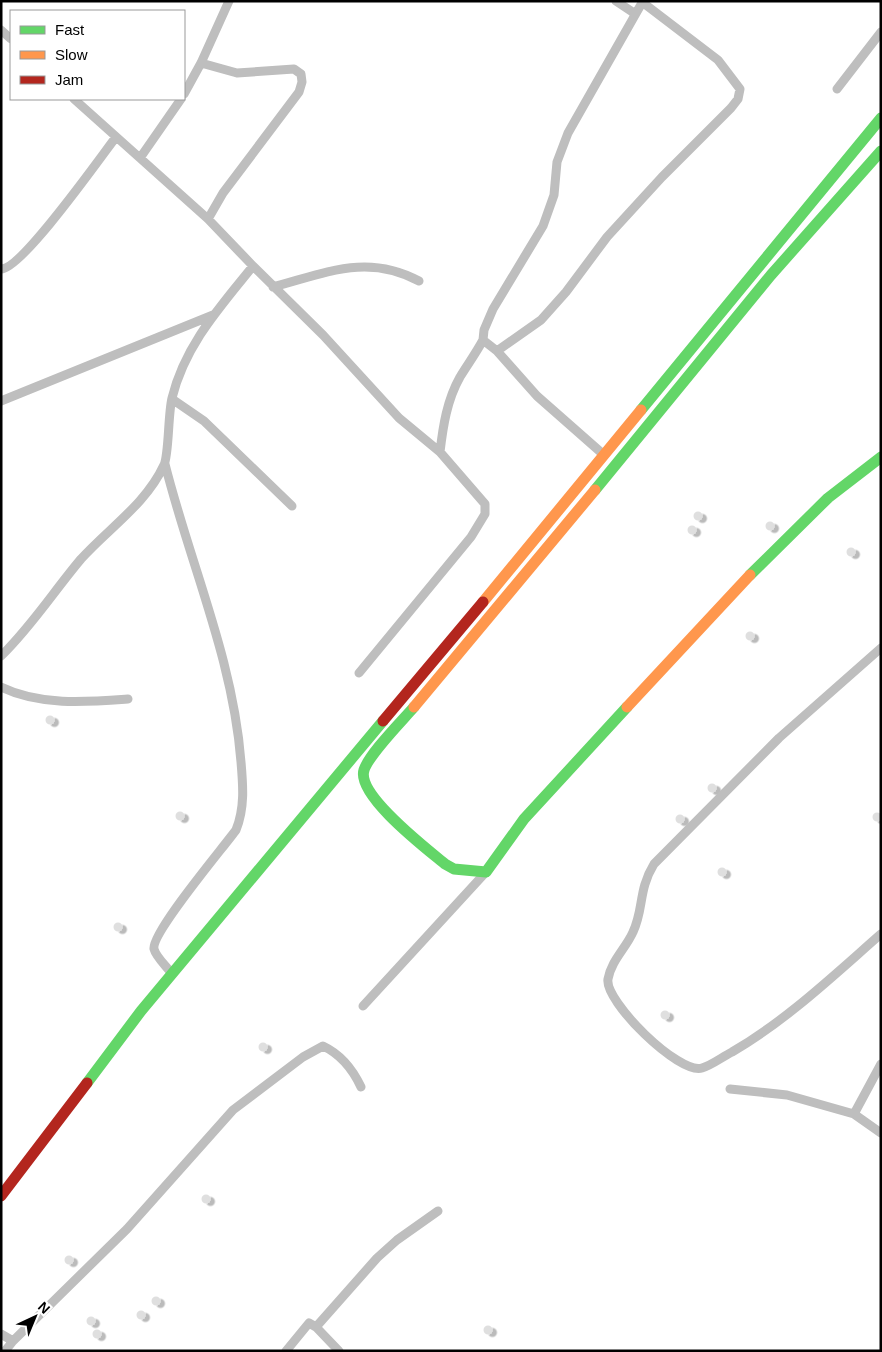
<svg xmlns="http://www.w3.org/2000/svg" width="882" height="1352" viewBox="0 0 882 1352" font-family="Helvetica,sans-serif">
	<defs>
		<filter id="shadow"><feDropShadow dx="4.5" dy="2.5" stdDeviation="0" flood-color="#0004"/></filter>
	</defs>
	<rect width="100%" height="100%" fill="#fff"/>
	<!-- building -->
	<path fill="#dfdfdf" filter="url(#shadow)" d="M693.5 516a4.5 4.5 0 1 1 9 0a4.5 4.5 0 1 1-9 0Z
		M765.5 526a4.5 4.5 0 1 1 9 0a4.5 4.5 0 1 1-9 0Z
		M687.5 530a4.5 4.5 0 1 1 9 0a4.5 4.5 0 1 1-9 0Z
		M846.5 552a4.5 4.5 0 1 1 9 0a4.5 4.5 0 1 1-9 0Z
		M745.5 636a4.5 4.5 0 1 1 9 0a4.5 4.5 0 1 1-9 0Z
		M45.5 720a4.5 4.5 0 1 1 9 0a4.5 4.5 0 1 1-9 0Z
		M707.5 788a4.5 4.5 0 1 1 9 0a4.5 4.5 0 1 1-9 0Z
		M175.5 816a4.5 4.5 0 1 1 9 0a4.5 4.5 0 1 1-9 0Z
		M872.5 817a4.5 4.5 0 1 1 9 0a4.5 4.5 0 1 1-9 0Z
		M675.5 819a4.5 4.5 0 1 1 9 0a4.5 4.5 0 1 1-9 0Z
		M717.5 872a4.5 4.5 0 1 1 9 0a4.5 4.5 0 1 1-9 0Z
		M113.5 927a4.5 4.5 0 1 1 9 0a4.5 4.5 0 1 1-9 0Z
		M660.5 1015a4.5 4.5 0 1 1 9 0a4.5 4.5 0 1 1-9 0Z
		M258.5 1047a4.5 4.5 0 1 1 9 0a4.5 4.5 0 1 1-9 0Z
		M201.5 1199a4.5 4.5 0 1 1 9 0a4.5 4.5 0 1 1-9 0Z
		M64.5 1260a4.5 4.5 0 1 1 9 0a4.5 4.5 0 1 1-9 0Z
		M151.5 1301a4.5 4.5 0 1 1 9 0a4.5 4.5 0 1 1-9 0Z
		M136.5 1315a4.5 4.5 0 1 1 9 0a4.5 4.5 0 1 1-9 0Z
		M86.5 1321a4.5 4.5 0 1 1 9 0a4.5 4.5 0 1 1-9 0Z
		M483.5 1330a4.5 4.5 0 1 1 9 0a4.5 4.5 0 1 1-9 0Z
		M92.5 1334a4.5 4.5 0 1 1 9 0a4.5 4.5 0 1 1-9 0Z"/>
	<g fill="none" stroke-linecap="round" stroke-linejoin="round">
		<!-- street -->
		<path stroke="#bebebe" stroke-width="9" d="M616 1 634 13
			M1 30 11 39
			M201 63 237 73 294 69 301 74 302 82 299 92 223 193 208 219
			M837 89 881 32
			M184 94 201 63 229 1
			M74 99 208 219 253 266
			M140 158 181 99
			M1 269C21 270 100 158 116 137
			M273 287C326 273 367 253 419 281
			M497 351 541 320 566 292 607 237 662 177 731 108 738 99 740 89 718 60 642 2
			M172 399 204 421 292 506
			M1 401 213 315
			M440 452C443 426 447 400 460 377 468 364 476 353 483 340
			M604 455 537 396 497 351 483 340 484 330 493 309 543 226 554 195 557 162 568 133 643 1
			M165 464C190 564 233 658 241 762 243 785 245 808 236 830 223 848 151 933 154 949 156 957 167 967 172 974
			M881 648 779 738 654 864C638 890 644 909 633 932 626 948 611 961 608 979 604 1001 679 1075 702 1068 712 1065 722 1057 732 1052 787 1020 833 976 881 934
			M1 656C31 627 54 591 81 559 109 528 146 504 164 465 169 454 168 414 172 398 185 345 220 307 253 266L323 335 399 418 440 452 485 504V514L471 537 359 673
			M1 687C40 706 87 702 128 699
			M363 1006 486 872
			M730 1089 787 1095 854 1114 881 1133
			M854 1114 881 1064
			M316 1327 377 1258 397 1240 438 1211
			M1 1334 13 1341 127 1229 233 1110 303 1057 323 1046C340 1054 353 1070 361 1087
			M5 1351 13 1341
			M286 1351 309 1323 316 1327 339 1351"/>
		<!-- fast -->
		<path stroke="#63d668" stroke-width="11" d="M641 410 881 118
			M595 490 771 275 881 151
			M750 575 828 498 881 457
			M414 707C402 721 369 754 364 770 356 795 427 849 445 864L454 869 486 872 524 819 627 707
			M87 1083 141 1011 383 721"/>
		<!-- slow -->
		<path stroke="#ff974d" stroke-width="11" d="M483 602 641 410
			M414 707 595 490
			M627 707 750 575"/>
		<!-- jam -->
		<path stroke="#b3261e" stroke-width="11" d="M383 721 483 602
			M1 1196 87 1083"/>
	</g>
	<!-- border -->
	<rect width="882" height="1352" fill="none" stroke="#000000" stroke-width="5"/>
	<!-- legend -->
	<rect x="10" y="10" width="175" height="90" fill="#ffffff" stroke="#999999"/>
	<rect x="20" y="26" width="25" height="8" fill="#63d668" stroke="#999999"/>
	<text x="55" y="35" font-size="15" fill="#000000">Fast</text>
	<rect x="20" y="51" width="25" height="8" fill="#ff974d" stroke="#999999"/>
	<text x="55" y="60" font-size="15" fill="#000000">Slow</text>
	<rect x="20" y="76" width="25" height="8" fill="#b3261e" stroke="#999999"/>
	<text x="55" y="85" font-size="15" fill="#000000">Jam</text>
	<!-- north arrow -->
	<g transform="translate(35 1317) rotate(44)" stroke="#ffffff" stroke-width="4" paint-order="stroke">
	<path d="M0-4L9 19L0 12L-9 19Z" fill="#000000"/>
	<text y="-8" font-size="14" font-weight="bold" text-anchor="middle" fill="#000000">N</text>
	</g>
</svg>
